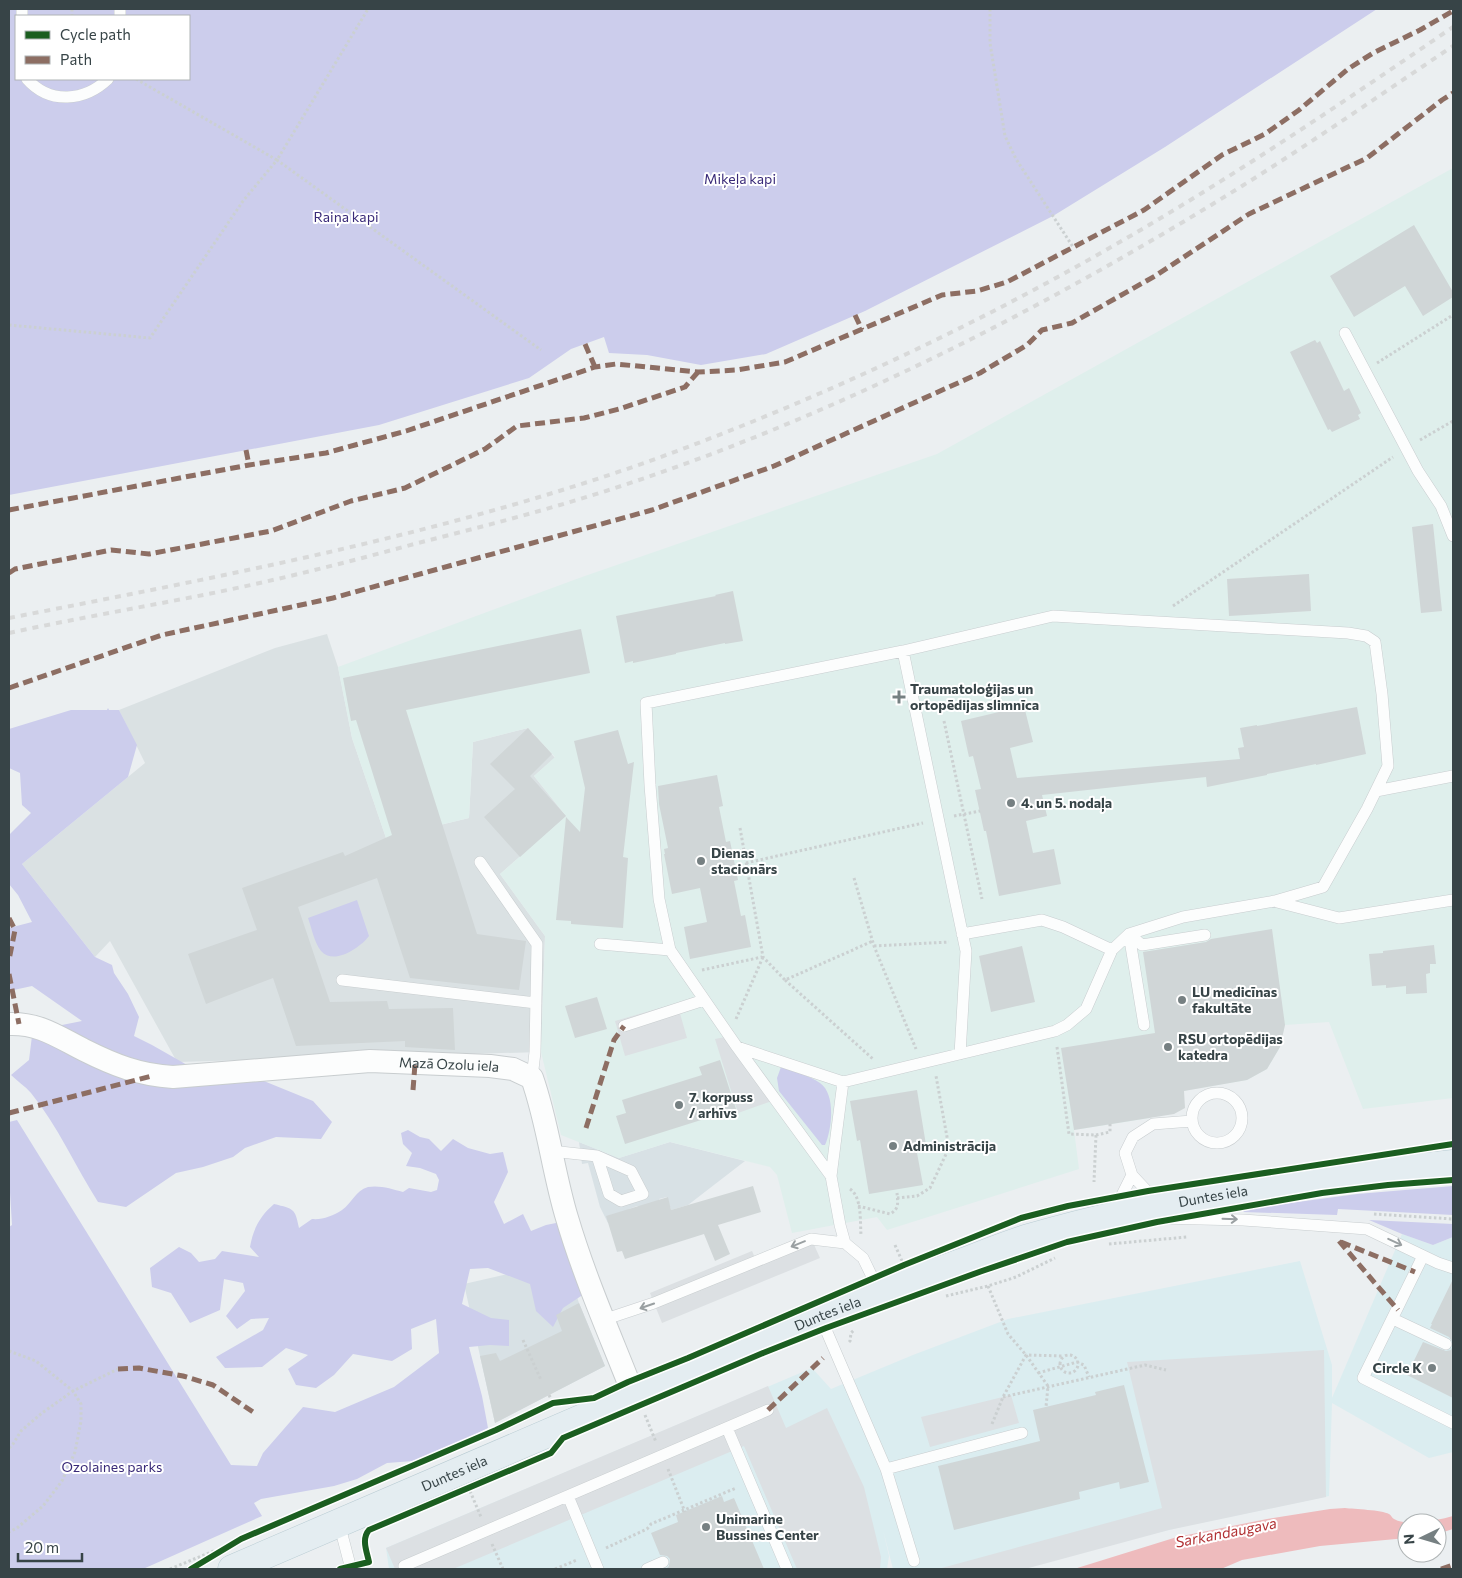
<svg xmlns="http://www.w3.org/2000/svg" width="1462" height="1578" viewBox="0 0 1462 1578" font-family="Commissioner,sans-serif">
	<rect width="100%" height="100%" fill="#ebeff1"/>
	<!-- residential -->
	<path fill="#d8e1e5" d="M579 1142 619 1158 670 1142 745 1161 688 1205 671 1210 667 1197 659 1199 664 1213 637 1206 629 1209 613 1222 608 1223 600 1207 588 1163 582 1164Z
		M565 1261 579 1303 605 1366 495 1423 464 1284Z"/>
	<!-- commercial -->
	<path fill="#dbedf0" d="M1402 1234 1433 1245 1453 1237V1452L1429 1458 1332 1403 1329 1496 1185 1526 1009 1569H893L883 1530 889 1556 887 1569H389L386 1548 812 1368 831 1389 913 1355 1008 1319 1300 1261 1332 1365V1398Z"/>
	<!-- industrial -->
	<path fill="#dae1e3" d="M327 634 338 667 352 738 386 838 469 818 473 742 528 728 555 758 534 776 566 816 500 874 545 936 541 1052 177 1062 110 941 95 957 22 864 145 763 119 710 275 648Z"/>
	<!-- medical -->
	<path fill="#dfefec" d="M1453 168V1098L1363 1109 1329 1022 1285 1025 1280 1047 1267 1069 1247 1080 1153 1096 1145 1091 1150 1118 1074 1130 1079 1169 887 1230 877 1217 792 1233 777 1175 770 1167 670 1142 619 1158 561 1135 541 1052 545 936 500 874 566 816 534 776 555 757 528 728 473 742 469 818 386 838 352 738 338 667 582 577 937 454Z"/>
	<!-- green -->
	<path fill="#cccdec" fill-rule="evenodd" d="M9 9H1377L1165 147 1053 216 865 311 766 354 701 365 647 355 609 353 604 337 571 349 529 378 379 425 9 495ZM16 16H189V79H16Z
		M108 708 109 710H119L137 745 128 777 22 864 95 957 112 965 114 973 128 994 139 1017 134 1036 152 1045 196 1070 229 1067 313 1101 332 1122 321 1139 276 1137 245 1148 233 1157 203 1167 176 1173 126 1207 98 1202C75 1166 58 1126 31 1093 25 1086 17 1081 11 1075L29 1060 32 1036 62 1025 82 1021 32 986 9 991V928L32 922 18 895 9 884V835L31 813 22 805 20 773 9 768V729L71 710H107Z
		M357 900 369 936C361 947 334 966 321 951 314 942 312 929 308 918Z
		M781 1067H785C796 1072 810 1076 820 1083 836 1094 832 1129 825 1145H822L779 1091 777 1078Z
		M17 1120 231 1465 257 1466 263 1453 303 1407 335 1412 394 1387 439 1353 436 1319 411 1329 412 1349 392 1361 353 1354 334 1375 316 1388 296 1385 288 1369 308 1355 286 1348 262 1367 225 1368 216 1357 263 1330 269 1318 251 1319 237 1329 226 1316 245 1291 243 1283 224 1279 220 1310 190 1323 171 1293 152 1287 150 1268 179 1247 191 1253 199 1262 215 1259 222 1251 259 1257 250 1247C253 1229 260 1216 274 1204 294 1209 295 1208 299 1228L312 1219C322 1220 333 1216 342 1210 352 1203 355 1191 368 1187 380 1185 392 1189 403 1192L409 1188 431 1192 437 1190 439 1180 436 1174 420 1168 406 1166 412 1153 403 1144 401 1133 408 1130 420 1137 429 1139 441 1151 453 1139 468 1148 490 1154 503 1152 508 1172 494 1202 504 1224 523 1214 531 1231 546 1225 561 1222 584 1294 563 1308 553 1327 536 1311 530 1284 488 1268 470 1269 462 1304 491 1318 509 1320V1346L490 1345 469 1347 482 1396 488 1428 441 1452 413 1461 387 1463 357 1479 334 1486 261 1499 254 1503 262 1516 143 1569H9V1227L12 1225 9 1176V1122Z
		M1453 1186V1215L1338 1209 1337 1215 1243 1212 1246 1209 1357 1194Z
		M1369 1220 1453 1224V1237L1433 1245 1402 1234Z"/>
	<!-- parking -->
	<path fill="#dce0e3" d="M677 1003 687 1038 625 1056 615 1021Z
		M725 1037 772 1101 738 1113 715 1039Z
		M811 1238 820 1258 662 1323 650 1293 752 1251 756 1260Z
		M1324 1350 1326 1497 1169 1530 1025 1569H938L1162 1508 1127 1362Z
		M768 1386 786 1428 827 1408 864 1487 881 1557 880 1569H797L744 1446 453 1569H395L386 1548Z
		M1011 1395 1019 1423 930 1447 921 1417Z"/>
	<!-- water -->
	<path fill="#eebbbd" d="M1345 1508C1354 1509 1382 1510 1389 1514 1391 1515 1392 1518 1394 1519 1407 1527 1439 1520 1453 1516V1529L1437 1534V1523H1407V1538L1320 1546 1242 1560 1221 1569H1074L1177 1537 1267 1519 1330 1509Z"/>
	<!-- building -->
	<path fill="#d0d6d7" d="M1414 225 1453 292V297L1423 316 1405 286 1354 317 1330 276Z
		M1315 340 1317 343 1320 341 1344 391 1349 388 1361 413 1358 415 1360 419 1332 432 1330 429 1328 430 1290 352Z
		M1433 524 1442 611 1421 613 1412 527Z
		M1309 574 1311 611 1229 616 1227 579Z
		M733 591 743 641 725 644V643L676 653V654L633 663V661L625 663 616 616 716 596 715 595Z
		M581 629 590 673 406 710 477 934 526 941 519 990 410 978 377 878 298 907 330 1002 387 1001 389 1009 453 1008 455 1050 405 1047V1041L296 1046 273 978 206 1004 188 954 257 930 242 888 343 852 345 856 392 835 356 720 351 721 343 678Z
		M1024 706 1033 742 1010 748 1017 778 1240 759 1238 748 1244 747 1240 728 1257 725V726L1357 707 1366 754 1316 765V764L1267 774V775L1207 787 1206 777 1042 795 1047 816 1026 821 1033 853 1054 849 1061 884 999 896 986 831H984L975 790 981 789 973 756 969 757 961 721Z
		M528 728 552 754 530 776 566 816 520 857 484 817 515 789 490 764Z
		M618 730 628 764 634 762 623 857 628 858 623 928 571 924V921L556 920 566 817 580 832 585 788 574 741Z
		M717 775 723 806 719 807 726 842 730 841 738 880 734 881 741 916 745 915 751 947 690 959 684 927 707 922 700 888 672 894 664 854H665L664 849 668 848 659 804 658 786Z
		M1272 929 1285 1025 1280 1047 1267 1069 1247 1080 1184 1091 1185 1108 1174 1114 1074 1130 1061 1048 1155 1033 1143 952 1206 942 1211 939Z
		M1434 945 1436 964H1430V973L1426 974 1427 993 1406 994V986L1386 988V985L1372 986 1369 954 1383 953V951Z
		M1022 946 1035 1002 991 1012 979 956Z
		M597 997 607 1029 575 1038 565 1006Z
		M720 1060 736 1109 625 1144 616 1116 626 1113 622 1100 702 1075 699 1067Z
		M917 1090 927 1151 917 1153 923 1185 869 1194 860 1140 857 1141 850 1101Z
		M753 1186 761 1212 718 1225 730 1254 715 1261 704 1234 625 1259 622 1251 617 1252 606 1216 668 1197 671 1210Z
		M1453 1279V1343L1449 1337 1430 1328 1432 1324H1431Z
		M579 1303 605 1366 495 1423 480 1356 496 1353 500 1361 562 1331 556 1315Z
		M1423 1342 1446 1351 1451 1350 1453 1345V1398L1407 1375Z
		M1124 1385 1149 1482 1120 1489 1119 1482 1079 1492 1080 1499 954 1530 938 1466 1040 1441 1033 1410 1096 1395 1095 1392Z
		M722 1496 724 1502 734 1498 764 1569H666L669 1566 670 1559 667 1556 660 1555 651 1533 678 1522 676 1515Z"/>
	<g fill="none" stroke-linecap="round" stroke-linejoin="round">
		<defs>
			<path id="lane" d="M22 9V16
				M120 9V16
				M27 79C50 105 85 101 108 79
				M1345 333 1418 471 1441 506 1453 536
				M903 651 966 951 960 1054
				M1376 791 1453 776
				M480 862 537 944 535 1052 532 1078
				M1277 902 1339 918 1453 900
				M962 934 1042 920 1063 927 1112 950
				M1129 934 1144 1025
				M1129 934 1142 945 1205 935
				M600 944 670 950 737 1047
				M670 950 659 899 650 785 646 703 903 651 1053 616 1348 633 1366 636 1375 642 1382 694 1388 766 1367 809 1323 887 1275 901 1183 917 1129 934 1112 950 1086 1009 1067 1025 1055 1031 843 1082 831 1176
				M342 980 536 1003
				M624 1026 704 1000
				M843 1082 737 1047 831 1176 840 1225 845 1243
				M1192 1118a25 25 0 1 1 50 0a25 25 0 1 1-50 0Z
				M551 1151 597 1156 609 1194 621 1201 643 1194 631 1171 597 1156
				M1132 1175 1125 1153 1133 1137 1153 1124 1192 1121
				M1112 1215 1132 1175 1160 1205
				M1158 1218 1243 1220 1367 1229 1438 1263 1453 1268
				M1423 1256 1363 1378 1453 1423
				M820 1316 886 1469 914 1561
				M1393 1319 1446 1344
				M603 1320 654 1303 811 1239 845 1243 863 1258 880 1293
				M727 1428 787 1569
				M886 1469 1022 1433
				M568 1496 598 1569
				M339 1523 351 1569
				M405 1569 404 1566 768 1410
				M647 1569 663 1562"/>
			<g id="street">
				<path id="s1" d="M9 1024C40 1023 58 1037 84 1050 114 1065 139 1075 173 1077L370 1061 490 1066 513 1069 532 1078C548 1123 553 1172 567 1218 585 1279 611 1337 634 1396"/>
			</g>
			<g id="primary">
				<path id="s2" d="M232 1569 820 1316C870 1297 919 1278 969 1260 989 1252 1009 1244 1029 1238 1167 1198 1311 1179 1453 1164"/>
			</g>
		</defs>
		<!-- lane casing -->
		<use href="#lane" stroke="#c8cdcf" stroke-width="12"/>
		<!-- street casing -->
		<use href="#street" stroke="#c8cdcf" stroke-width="24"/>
		<!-- primary casing -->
		<use href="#primary" stroke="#b9ccd3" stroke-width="29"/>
		<!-- path -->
		<path stroke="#cbd0d1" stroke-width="3" stroke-dasharray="2.5 2.5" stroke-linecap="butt" d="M72 9V16
			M990 9V43L1005 136 1016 159 1073 247
			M136 79 277 160 368 9
			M9 325 150 338 243 201 277 160 541 350
			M1377 363 1453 315
			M1420 440 1453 421
			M1173 606 1393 457
			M944 721 982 899
			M954 816 980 811
			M740 828 763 957 785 980 873 941
			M746 863 923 823
			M854 878 874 946 916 1049
			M874 946 949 942
			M702 970 762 957
			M785 980 873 1059
			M736 1019 763 957
			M1057 1047 1069 1134 1096 1135 1094 1182
			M1096 1135 1110 1132V1124
			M850 1189C862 1197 860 1221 861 1235
			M897 1198 917 1196 930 1188 949 1148 936 1076
			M858 1206 890 1214C899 1209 898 1204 897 1193
			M1374 1214 1453 1219
			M1109 1244 1187 1237
			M895 1245 902 1261
			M988 1286 1008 1334 1026 1355 1048 1386 1046 1407
			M946 1296 988 1286 1016 1277 1055 1258
			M523 1340 541 1380
			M849 1342 850 1341 851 1333 854 1330
			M9 1351 36 1361 73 1391 81 1404V1421L75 1452 62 1481 43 1506 17 1528 9 1532
			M1060 1364a9 9 0 1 1 18 0a9 9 0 1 1-18 0Z
			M1038 1373 1077 1362 1084 1365 1089 1377
			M549 1395 553 1403
			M1003 1397 1145 1365 1166 1370
			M645 1415 656 1442
			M992 1424 1003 1397 1026 1355 1063 1356
			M9 1448 13 1444 21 1431 42 1413 73 1391 118 1369
			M668 1469 685 1512
			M470 1491 481 1517
			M492 1544 503 1569
			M606 1548 647 1529 651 1524 736 1488
			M170 1569 216 1550
			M312 1569V1568
			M555 1569 577 1560"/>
		<!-- lane -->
		<use href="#lane" stroke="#fcfdfd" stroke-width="11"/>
		<!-- street -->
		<use href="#street" stroke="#fcfdfd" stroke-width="22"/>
		<!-- primary -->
		<use href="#primary" stroke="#e4edf1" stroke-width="28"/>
		<!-- rail -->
		<path stroke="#d8d9d9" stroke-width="4" stroke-dasharray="6 6" stroke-linecap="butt" d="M9 618C224 576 440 535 647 462 808 404 965 331 1113 246 1230 179 1342 103 1453 27
			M9 633C78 618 149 606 218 592 286 578 352 561 418 543 493 524 566 505 639 480 851 408 1052 304 1242 186 1314 141 1383 93 1453 46"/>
		<!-- quiet -->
		<path stroke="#8d6e63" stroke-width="5" stroke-dasharray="10 5" stroke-linecap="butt" d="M855 315 862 330
			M585 344 595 367
			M246 450 249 465
			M9 510 249 465 326 453 406 431 595 367 616 364 698 372 737 370 785 362 942 295 977 291 1007 282 1144 210 1222 155 1265 134 1299 110 1348 69 1373 53 1420 30 1453 11
			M9 573 15 569 111 550 149 554 271 531 351 501 405 488 485 449 517 426 584 418 619 409 685 387 698 372
			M9 688 162 635 333 598 652 510 774 466 980 373 1027 345 1042 330 1072 323 1155 276 1249 214 1367 158 1442 100 1453 93
			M9 918 15 930 9 960
			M9 974 19 1024
			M413 1090 415 1064
			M9 1113 152 1076
			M586 1128 614 1040 624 1026
			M1339 1241 1398 1310
			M1341 1242 1415 1272
			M118 1369 139 1368 183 1376 213 1385 256 1414
			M768 1410 823 1358
			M1441 1569 1453 1565"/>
		<defs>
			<path id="cycleway" d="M191 1569 241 1539 496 1430 553 1403 594 1398 628 1382 688 1358 904 1265 1021 1218 1068 1206 1148 1191 1453 1144
				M340 1569 369 1562C367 1552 361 1539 369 1530L551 1453 563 1438 763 1353 826 1328 982 1271 1067 1242 1157 1222 1322 1193 1388 1185 1453 1180"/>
		</defs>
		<!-- cycleway casing -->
		<use href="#cycleway" stroke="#fff" stroke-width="9"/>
		<!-- cycleway -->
		<use href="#cycleway" stroke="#1b5e20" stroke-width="6"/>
	</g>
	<!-- one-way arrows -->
	<defs><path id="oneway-shaft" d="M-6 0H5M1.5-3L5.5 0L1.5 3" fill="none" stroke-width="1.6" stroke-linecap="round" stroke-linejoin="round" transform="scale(1.25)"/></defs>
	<g stroke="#9aa0a2">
		<use href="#oneway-shaft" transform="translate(1230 1219) rotate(2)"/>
		<use href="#oneway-shaft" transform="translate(1395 1242) rotate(25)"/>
		<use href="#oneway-shaft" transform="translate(798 1244) rotate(158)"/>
		<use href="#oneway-shaft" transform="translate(647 1306) rotate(161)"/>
	</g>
	<!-- markers -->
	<g fill="#768082" stroke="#fff" stroke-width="2">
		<path d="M896.5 689.5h5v5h5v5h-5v5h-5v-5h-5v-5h5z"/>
		<circle cx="1011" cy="803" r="5"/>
		<circle cx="701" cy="861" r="5"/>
		<circle cx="1182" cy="1000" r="5"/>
		<circle cx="1168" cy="1047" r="5"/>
		<circle cx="679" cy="1105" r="5"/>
		<circle cx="893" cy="1146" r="5"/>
		<circle cx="1432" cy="1368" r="5"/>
		<circle cx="706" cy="1527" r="5"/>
	</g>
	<g text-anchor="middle" stroke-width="4" stroke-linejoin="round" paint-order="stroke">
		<!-- park labels -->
		<g font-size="14" fill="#392a78" stroke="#fff">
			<text x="740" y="184">Miķeļa kapi</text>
			<text x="346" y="222">Raiņa kapi</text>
			<text x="112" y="1472">Ozolaines parks</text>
		</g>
		<!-- poi labels -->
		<g font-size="14" font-weight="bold" fill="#374447" stroke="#fff" text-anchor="start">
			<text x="910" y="694">Traumatoloģijas un<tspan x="910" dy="16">ortopēdijas slimnīca</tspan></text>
			<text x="1021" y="808">4. un 5. nodaļa</text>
			<text x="711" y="858">Dienas<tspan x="711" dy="16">stacionārs</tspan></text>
			<text x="1192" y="997">LU medicīnas<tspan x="1192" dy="16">fakultāte</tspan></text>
			<text x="1178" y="1044">RSU ortopēdijas<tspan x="1178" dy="16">katedra</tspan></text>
			<text x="689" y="1102">7. korpuss<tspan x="689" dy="16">/ arhīvs</tspan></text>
			<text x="903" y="1151">Administrācija</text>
			<text x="1422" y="1373" text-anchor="end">Circle K</text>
			<text x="716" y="1524">Unimarine<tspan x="716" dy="16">Bussines Center</tspan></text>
		</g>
		<!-- street labels -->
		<g font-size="14" fill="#374447" stroke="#fff">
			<text dy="5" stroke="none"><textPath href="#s1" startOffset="451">Mazā Ozolu iela</textPath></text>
			<text dy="5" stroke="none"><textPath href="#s2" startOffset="1052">Duntes iela</textPath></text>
			<text dy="5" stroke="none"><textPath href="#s2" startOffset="648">Duntes iela</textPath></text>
			<text dy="5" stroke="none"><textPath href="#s2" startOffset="242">Duntes iela</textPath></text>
		</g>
		<!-- water labels -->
		<g font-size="15" font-style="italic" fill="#b13133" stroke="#fff">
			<text transform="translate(1226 1533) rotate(-11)" y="5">Sarkandaugava</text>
		</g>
	</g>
	<!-- border -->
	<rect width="1462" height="1578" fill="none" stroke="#374447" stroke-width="20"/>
	<!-- legend -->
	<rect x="15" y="15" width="175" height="65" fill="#ffffff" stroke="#afb4b5"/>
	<rect x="25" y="31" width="25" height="8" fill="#1b5e20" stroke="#afb4b5"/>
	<text x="60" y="40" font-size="15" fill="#374447">Cycle path</text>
	<rect x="25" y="56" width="25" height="8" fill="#8d6e63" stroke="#afb4b5"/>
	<text x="60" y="65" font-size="15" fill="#374447">Path</text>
	<!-- north arrow -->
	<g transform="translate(1422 1538) rotate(265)"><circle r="24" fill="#ffffff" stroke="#afb4b5"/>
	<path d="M0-4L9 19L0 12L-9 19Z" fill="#768082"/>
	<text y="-8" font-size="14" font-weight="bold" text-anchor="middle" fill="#374447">N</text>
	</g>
	<!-- scale -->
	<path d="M18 1553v8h64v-8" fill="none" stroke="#374447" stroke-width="2.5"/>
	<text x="25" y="1553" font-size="15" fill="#374447" stroke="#ffffff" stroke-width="4" paint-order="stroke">20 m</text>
</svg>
